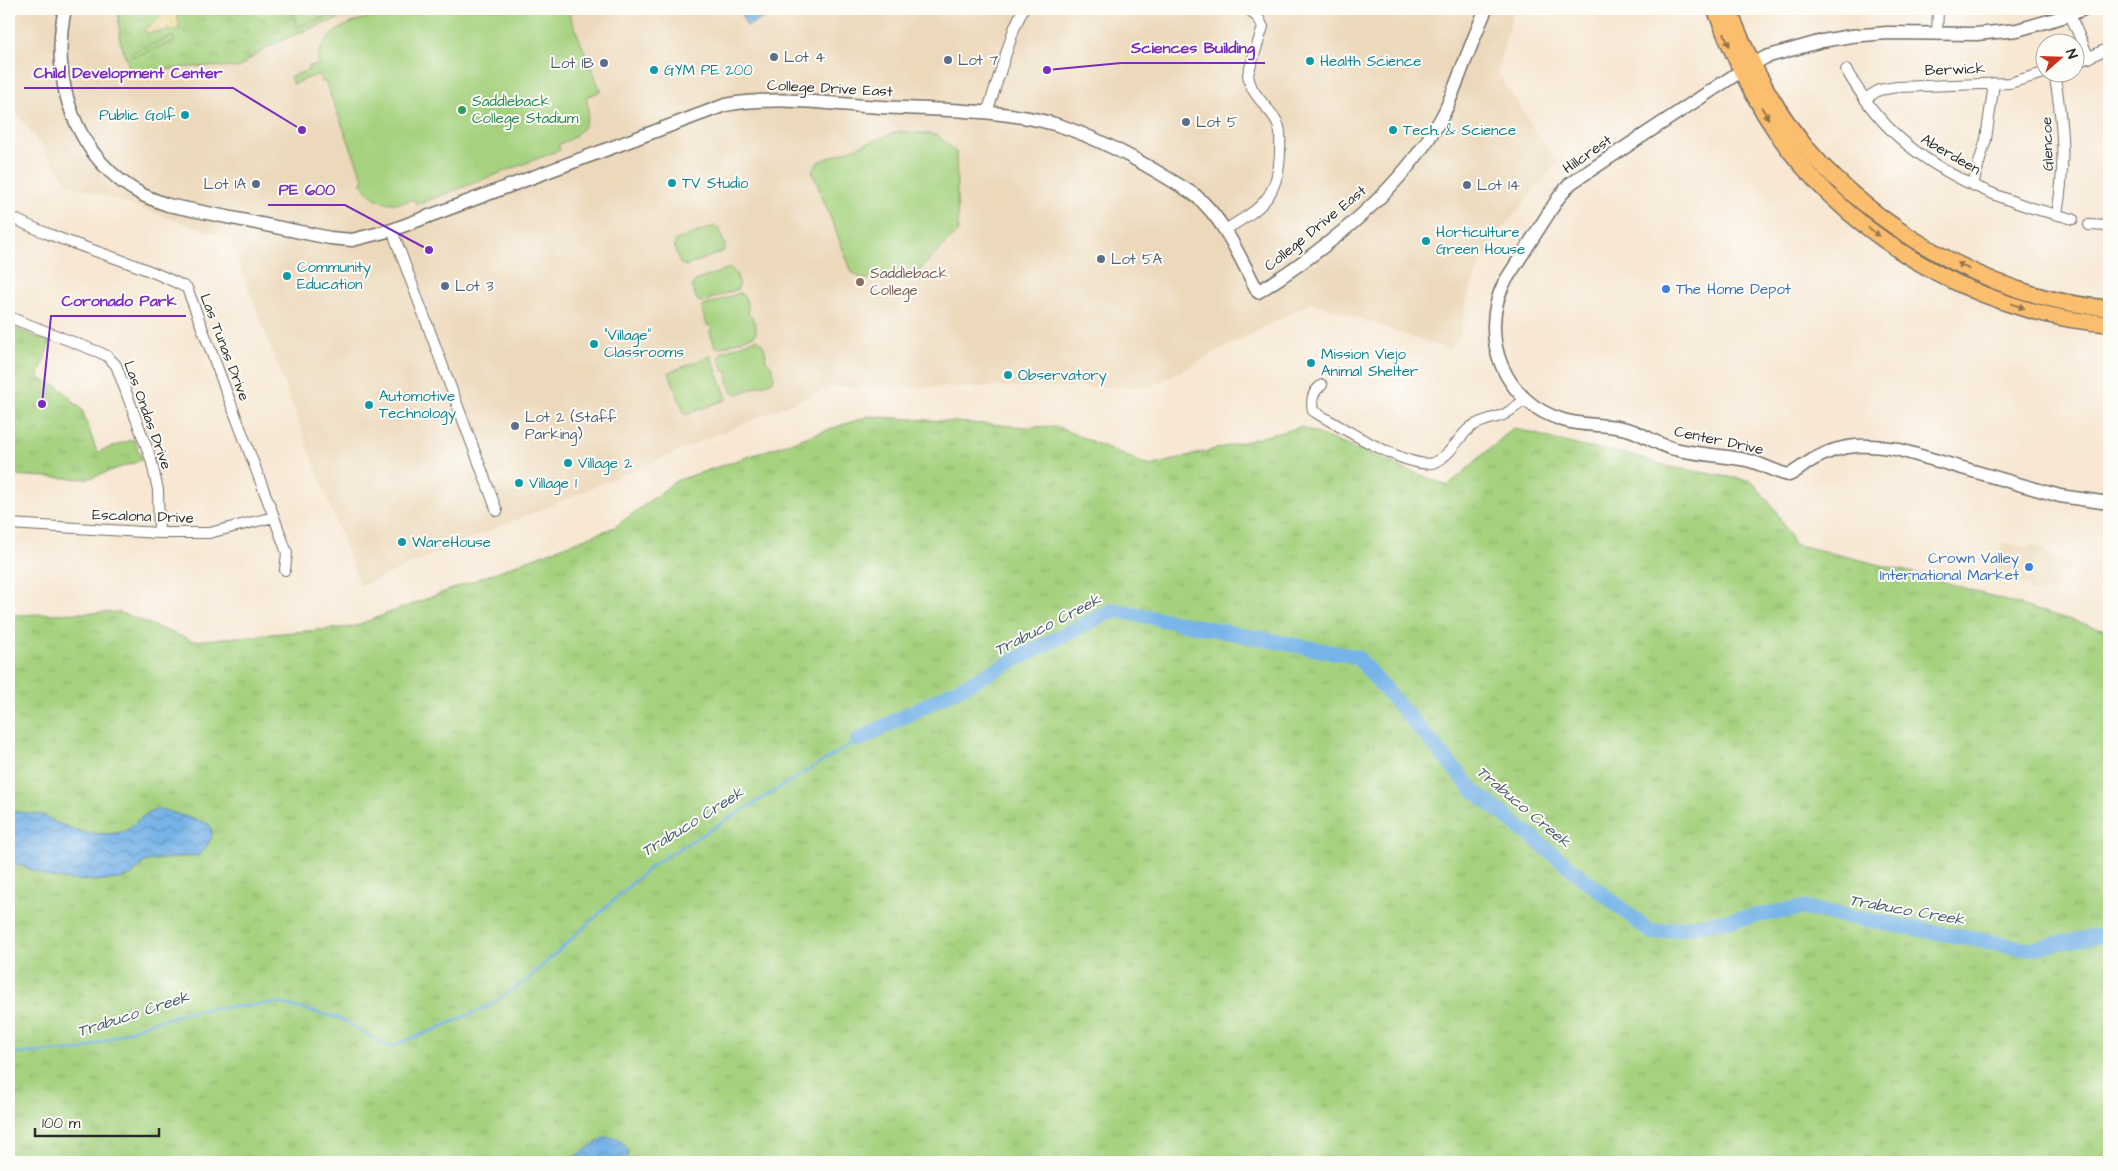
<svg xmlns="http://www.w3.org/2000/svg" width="2118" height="1171" viewBox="0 0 2118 1171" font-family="'Architects Daughter',sans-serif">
	<defs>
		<pattern id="grass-tufts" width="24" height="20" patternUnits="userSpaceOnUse" patternTransform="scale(1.25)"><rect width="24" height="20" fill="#a6d27f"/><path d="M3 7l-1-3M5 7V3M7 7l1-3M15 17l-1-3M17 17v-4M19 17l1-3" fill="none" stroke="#8fb46e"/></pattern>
		<pattern id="sand-dots" width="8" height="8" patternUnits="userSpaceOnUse" patternTransform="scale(1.25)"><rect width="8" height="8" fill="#eeda9e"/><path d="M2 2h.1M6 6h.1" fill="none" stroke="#cb8" stroke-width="1.8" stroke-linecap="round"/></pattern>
		<pattern id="water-waves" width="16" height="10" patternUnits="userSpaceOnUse" patternTransform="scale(1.25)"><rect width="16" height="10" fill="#76b3e8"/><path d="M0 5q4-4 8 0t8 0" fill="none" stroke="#6192bc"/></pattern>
	</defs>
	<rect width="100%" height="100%" fill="#fdfcf7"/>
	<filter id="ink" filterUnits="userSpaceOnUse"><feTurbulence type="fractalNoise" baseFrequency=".02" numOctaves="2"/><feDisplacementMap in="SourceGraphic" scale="10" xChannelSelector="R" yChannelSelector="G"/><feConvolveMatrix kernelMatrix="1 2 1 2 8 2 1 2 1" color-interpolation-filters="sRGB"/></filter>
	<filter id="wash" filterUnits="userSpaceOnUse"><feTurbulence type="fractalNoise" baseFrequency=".0096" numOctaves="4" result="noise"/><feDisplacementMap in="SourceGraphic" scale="20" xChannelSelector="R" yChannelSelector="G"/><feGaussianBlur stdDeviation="1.12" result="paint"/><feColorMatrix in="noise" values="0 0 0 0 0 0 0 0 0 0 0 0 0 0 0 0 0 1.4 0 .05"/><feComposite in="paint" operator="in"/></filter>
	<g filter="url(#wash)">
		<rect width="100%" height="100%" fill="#f7e7d3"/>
		<!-- built -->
		<path fill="#ecd8ba" d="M9 9H1514L1497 72 1557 163 1501 230 1480 265 1467 299 1461 335 1449 350 1312 302 1150 387H830L360 586 230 239 69 184 9 102Z
			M2002 542 2024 547 2034 544 2043 549 2045 554 2065 559V561L2071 563 2069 571 2063 570 2056 594 2043 590 2041 594 2028 591 2029 586 1993 576Z"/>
		<!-- grass -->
		<path fill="url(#grass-tufts)" stroke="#687e55" d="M118 9H366C324 25 272 37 239 68 203 64 168 67 132 77L120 40Z
			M11 327 50 342 38 378 59 387 82 410 97 452 134 439 142 460 87 479 9 475V395L11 391 9 390V328Z
			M869 416 1028 427 1055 426 1150 466 1301 427 1448 486 1513 428 1583 447 1628 454 1670 467 1752 481 1776 511 1794 544 1922 575 2026 607 2109 631V1162H9V615L119 612 193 641 352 627 615 527 676 481Z"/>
		<!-- sand -->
		<path fill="url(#sand-dots)" stroke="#8c8264" d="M171 9 177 14 180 29 146 33 144 28 150 26Z"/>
		<!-- pitch -->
		<path fill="#a6d27f" stroke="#687e55" d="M291 9H345L298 27Z
			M393 9H567L601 91 586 97C593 123 581 135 558 145L560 150 416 205 414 199C392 207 373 204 361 182L364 181 325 81 322 82 319 74 293 84 290 77 309 70 308 66 318 65C317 26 364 20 393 9Z
			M173 36 175 41 133 57 132 52Z
			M899 131 937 135 956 152 958 231 911 279H862L852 272 812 171 818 162Z
			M715 226 719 228 725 246 724 251 685 266 680 263 674 246 676 240Z
			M730 268C737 272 740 281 738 289L702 302 697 300 692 287 695 281Z
			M740 293C746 297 749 306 748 314 754 318 758 327 755 335L720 348 715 346 710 332 712 327 707 325 702 311 704 306Z
			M757 339C764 343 767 352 765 360 772 364 775 373 773 381L737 394 732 392 727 378 729 373 724 371 719 357 722 352Z
			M711 356 727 399 685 415 669 372Z"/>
		<!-- water -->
		<path fill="url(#water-waves)" stroke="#506f8a" d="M739 9H768L771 15 747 26Z
			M161 809 209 824C217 835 207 846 200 855L147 861C140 864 137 872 130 876 114 883 61 881 45 876 31 872 26 864 9 863V811L43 815 54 822 85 833 109 834 124 832 150 811Z
			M605 1137 618 1138 628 1150V1157L625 1160 623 1157 617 1162H567Z"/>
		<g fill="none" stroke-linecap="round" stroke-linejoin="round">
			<!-- stream -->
			<path stroke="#76b3e8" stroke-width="2.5" d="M9 1054 82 1050 149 1023 198 1010 278 1003 339 1018 388 1047 427 1033 489 1006 527 980 651 866 858 740"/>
			<!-- river -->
			<path stroke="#76b3e8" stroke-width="15" d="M858 740 1113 610 1357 657 1474 791 1652 933 1802 908 2028 949 2109 934"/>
		</g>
	</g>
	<g filter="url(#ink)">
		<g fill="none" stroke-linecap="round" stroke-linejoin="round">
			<defs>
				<path id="minor" d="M2070 15 2089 58
					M1937 33 1938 9
					M2076 63 2109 48
					M1846 70C1856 86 1866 103 1879 117 1918 163 1976 190 2032 208 2046 212 2059 215 2073 219
					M2054 72C2063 123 2066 163 2057 214
					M1865 99 1879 90 1897 87 2010 83 2047 72
					M987 113 1014 29 1023 9
					M1973 184 1986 139 1994 83
					M9 216C66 246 130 258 187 288L274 517 287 553 285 570
					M2089 225 2109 226
					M392 230 497 511
					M1225 230C1260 209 1278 198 1280 154 1280 142 1282 130 1276 120 1266 104 1250 94 1248 74L1263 27 1259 19 1249 9
					M9 317 101 353 107 356 116 365 151 459 158 490 159 533
					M1322 385C1312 392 1311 400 1313 411 1336 424 1413 473 1435 462 1451 455 1458 437 1471 427 1481 420 1492 419 1503 415 1511 411 1518 404 1526 400
					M9 524 159 533H209L274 517"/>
				<path id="tertiary" d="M65 9C49 80 76 160 143 195 151 199 160 202 168 205L330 238 352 240 392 230 725 105C775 95 829 104 880 107 935 110 1012 109 1064 127 1110 143 1154 169 1195 195 1225 220 1240 258 1258 292 1329 247 1402 190 1443 115 1449 104 1453 91 1458 79 1467 56 1476 32 1486 9
					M2084 9 2066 16 2017 30 1976 34 1887 33 1851 36 1822 41 1766 57 1741 71 1571 183 1559 197 1504 283C1478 337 1504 403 1563 420 1585 427 1608 423 1630 430 1646 435 1659 446 1675 449 1698 455 1723 455 1746 460 1761 463 1774 472 1789 475 1799 470 1806 463 1816 458 1844 443 1866 444 1896 449L2060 496 2109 503"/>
				<path id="primary" d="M1715 9C1729 46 1745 81 1765 115 1835 230 1975 315 2109 324
					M1729 9C1750 64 1780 121 1821 164 1893 239 2004 301 2109 308"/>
			</defs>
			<!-- minor casing -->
			<use href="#minor" stroke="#726d66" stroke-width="12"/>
			<!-- tertiary casing -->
			<use href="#tertiary" stroke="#726d66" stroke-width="15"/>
			<!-- primary casing -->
			<use href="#primary" stroke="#726d66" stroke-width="18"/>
			<!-- minor -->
			<use href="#minor" stroke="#fff" stroke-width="10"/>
			<!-- tertiary -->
			<use href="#tertiary" stroke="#fff" stroke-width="12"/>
			<!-- primary -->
			<use href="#primary" stroke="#fbbe6e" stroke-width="15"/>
		</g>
		<!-- one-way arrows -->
		<defs><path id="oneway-solid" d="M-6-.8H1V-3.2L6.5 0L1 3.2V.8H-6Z" transform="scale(1.25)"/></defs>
		<g fill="#93744c">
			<use href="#oneway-solid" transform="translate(1727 40) rotate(68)"/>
			<use href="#oneway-solid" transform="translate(1765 113) rotate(59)"/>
			<use href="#oneway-solid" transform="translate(1874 232) rotate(36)"/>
			<use href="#oneway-solid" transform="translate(1963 266) rotate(-152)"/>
			<use href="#oneway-solid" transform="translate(2018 306) rotate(19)"/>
		</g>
	</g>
	<!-- markers -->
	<g fill="#5c6f8a" stroke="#fdfcf7" stroke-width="2">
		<circle cx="774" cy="57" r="5"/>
		<circle cx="948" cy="60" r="5"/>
		<circle cx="604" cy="63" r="5"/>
		<circle cx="1186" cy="122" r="5"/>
		<circle cx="256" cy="184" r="5"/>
		<circle cx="1467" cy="185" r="5"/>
		<circle cx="1101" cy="259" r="5"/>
		<circle cx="445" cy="286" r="5"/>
		<circle cx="515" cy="426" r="5"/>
	</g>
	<g fill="#0f9aa8" stroke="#fdfcf7" stroke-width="2">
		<circle cx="1310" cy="61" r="5"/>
		<circle cx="654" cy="70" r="5"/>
		<circle cx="185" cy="115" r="5"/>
		<circle cx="1393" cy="130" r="5"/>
		<circle cx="672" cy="183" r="5"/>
		<circle cx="1426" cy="241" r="5"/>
		<circle cx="287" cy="276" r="5"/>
		<circle cx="594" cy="344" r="5"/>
		<circle cx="1311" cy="363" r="5"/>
		<circle cx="1008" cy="375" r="5"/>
		<circle cx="369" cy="405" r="5"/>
		<circle cx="568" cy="463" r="5"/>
		<circle cx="519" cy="483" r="5"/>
		<circle cx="402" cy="542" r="5"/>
	</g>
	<circle fill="#2e9e5b" stroke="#fdfcf7" stroke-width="2" cx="462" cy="110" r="5"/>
	<circle fill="#8d6e63" stroke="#fdfcf7" stroke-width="2" cx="860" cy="282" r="5"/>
	<g fill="#3f7fe0" stroke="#fdfcf7" stroke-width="2">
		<circle cx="1666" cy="289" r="5"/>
		<circle cx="2029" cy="567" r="5"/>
	</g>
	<g text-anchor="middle" stroke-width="4" stroke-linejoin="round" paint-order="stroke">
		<!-- service labels -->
		<g font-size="15" fill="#4e5e75" stroke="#fdfcf7" text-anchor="start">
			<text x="784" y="62">Lot 4</text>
			<text x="958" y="65">Lot 7</text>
			<text x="594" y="68" text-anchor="end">Lot 1B</text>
			<text x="1196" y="127">Lot 5</text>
			<text x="246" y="189" text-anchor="end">Lot 1A</text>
			<text x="1477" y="190">Lot 14</text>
			<text x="1111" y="264">Lot 5A</text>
			<text x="455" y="291">Lot 3</text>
			<text x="525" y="422">Lot 2 (Staff<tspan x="525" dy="17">Parking)</tspan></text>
		</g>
		<!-- culture labels -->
		<g font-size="15" fill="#0d838f" stroke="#fdfcf7" text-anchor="start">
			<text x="1320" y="66">Health Science</text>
			<text x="664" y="75">GYM PE 200</text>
			<text x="175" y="120" text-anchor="end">Public Golf</text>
			<text x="1403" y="135">Tech. &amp; Science</text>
			<text x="682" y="188">TV Studio</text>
			<text x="1436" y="237">Horticulture<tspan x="1436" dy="17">Green House</tspan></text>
			<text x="297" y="272">Community<tspan x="297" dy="17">Education</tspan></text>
			<text x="604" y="340">“Village”<tspan x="604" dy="17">Classrooms</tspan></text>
			<text x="1321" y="359">Mission Viejo<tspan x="1321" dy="17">Animal Shelter</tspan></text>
			<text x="1018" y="380">Observatory</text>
			<text x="379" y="401">Automotive<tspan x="379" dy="17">Technology</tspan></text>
			<text x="578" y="468">Village 2</text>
			<text x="529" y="488">Village 1</text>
			<text x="412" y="547">WareHouse</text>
		</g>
		<!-- street labels -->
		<g font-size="15" fill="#2b2b2b" stroke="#fdfcf7">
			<text transform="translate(1955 69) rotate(-2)" y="5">Berwick</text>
			<text transform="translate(830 88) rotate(3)" y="5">College Drive East</text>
			<text transform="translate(2047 144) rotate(-92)" y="5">Glencoe</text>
			<text transform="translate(1587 154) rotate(-35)" y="5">Hillcrest</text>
			<text transform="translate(1951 154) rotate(30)" y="5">Aberdeen</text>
			<text transform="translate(1315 228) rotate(-39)" y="5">College Drive East</text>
			<text transform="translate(225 347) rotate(69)" y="5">Las Tunas Drive</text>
			<text transform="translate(148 415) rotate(70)" y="5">Las Ondas Drive</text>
			<text transform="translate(1719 440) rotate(12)" y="5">Center Drive</text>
			<text transform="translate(143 516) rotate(2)" y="5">Escalona Drive</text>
		</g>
		<!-- leisure labels -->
		<g font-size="15" fill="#27864d" stroke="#fdfcf7" text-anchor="start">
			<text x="472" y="106">Saddleback<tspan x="472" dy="17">College Stadium</tspan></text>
		</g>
		<!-- education labels -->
		<g font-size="15" fill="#785e54" stroke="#fdfcf7" text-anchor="start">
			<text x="870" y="278">Saddleback<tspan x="870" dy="17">College</tspan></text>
		</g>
		<!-- shop labels -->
		<g font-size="15" fill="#366cbe" stroke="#fdfcf7" text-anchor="start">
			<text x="1676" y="294">The Home Depot</text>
			<text x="2019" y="563" text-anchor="end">Crown Valley<tspan x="2019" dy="17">International Market</tspan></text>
		</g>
		<!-- water labels -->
		<g font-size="16" font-style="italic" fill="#455b6d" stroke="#fdfcf7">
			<text transform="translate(1047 624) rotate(-27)" y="6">Trabuco Creek</text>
			<text transform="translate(1524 806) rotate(40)" y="6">Trabuco Creek</text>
			<text transform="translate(692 821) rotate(-32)" y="6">Trabuco Creek</text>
			<text transform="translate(1907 909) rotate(10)" y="6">Trabuco Creek</text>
			<text transform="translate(133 1013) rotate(-18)" y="6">Trabuco Creek</text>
		</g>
	</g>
	<!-- callouts -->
	<path fill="none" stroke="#7b2cbf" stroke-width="2" d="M1047 70L1121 63H1265M302 130L233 88H24M429 250L345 205H268M42 404L51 316H186"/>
	<g fill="#7b2cbf" stroke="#fdfcf7" stroke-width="2">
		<circle cx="1047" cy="70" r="5"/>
		<circle cx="302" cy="130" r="5"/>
		<circle cx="429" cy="250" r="5"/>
		<circle cx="42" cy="404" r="5"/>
	</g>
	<g font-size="16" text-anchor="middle" font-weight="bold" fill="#7b2cbf" stroke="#fdfcf7" stroke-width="4" stroke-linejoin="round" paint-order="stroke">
		<text x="1193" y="53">Sciences Building</text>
		<text x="128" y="78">Child Development Center</text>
		<text x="307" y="195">PE 600</text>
		<text x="119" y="306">Coronado Park</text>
	</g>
	<!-- margin -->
	<rect width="2118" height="1171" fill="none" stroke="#fdfcf7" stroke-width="30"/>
	<!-- north arrow -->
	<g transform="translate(2060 58) rotate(70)"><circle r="24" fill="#fdfcf7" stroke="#a9a8a5"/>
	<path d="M0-4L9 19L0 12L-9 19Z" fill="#c8321e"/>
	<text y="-8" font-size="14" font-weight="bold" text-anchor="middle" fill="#2b2b2b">N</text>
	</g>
	<!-- scale -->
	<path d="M35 1128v8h124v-8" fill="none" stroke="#2b2b2b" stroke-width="2.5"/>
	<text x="42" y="1128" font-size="15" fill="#2b2b2b" stroke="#fdfcf7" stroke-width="4" paint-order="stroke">100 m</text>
</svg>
